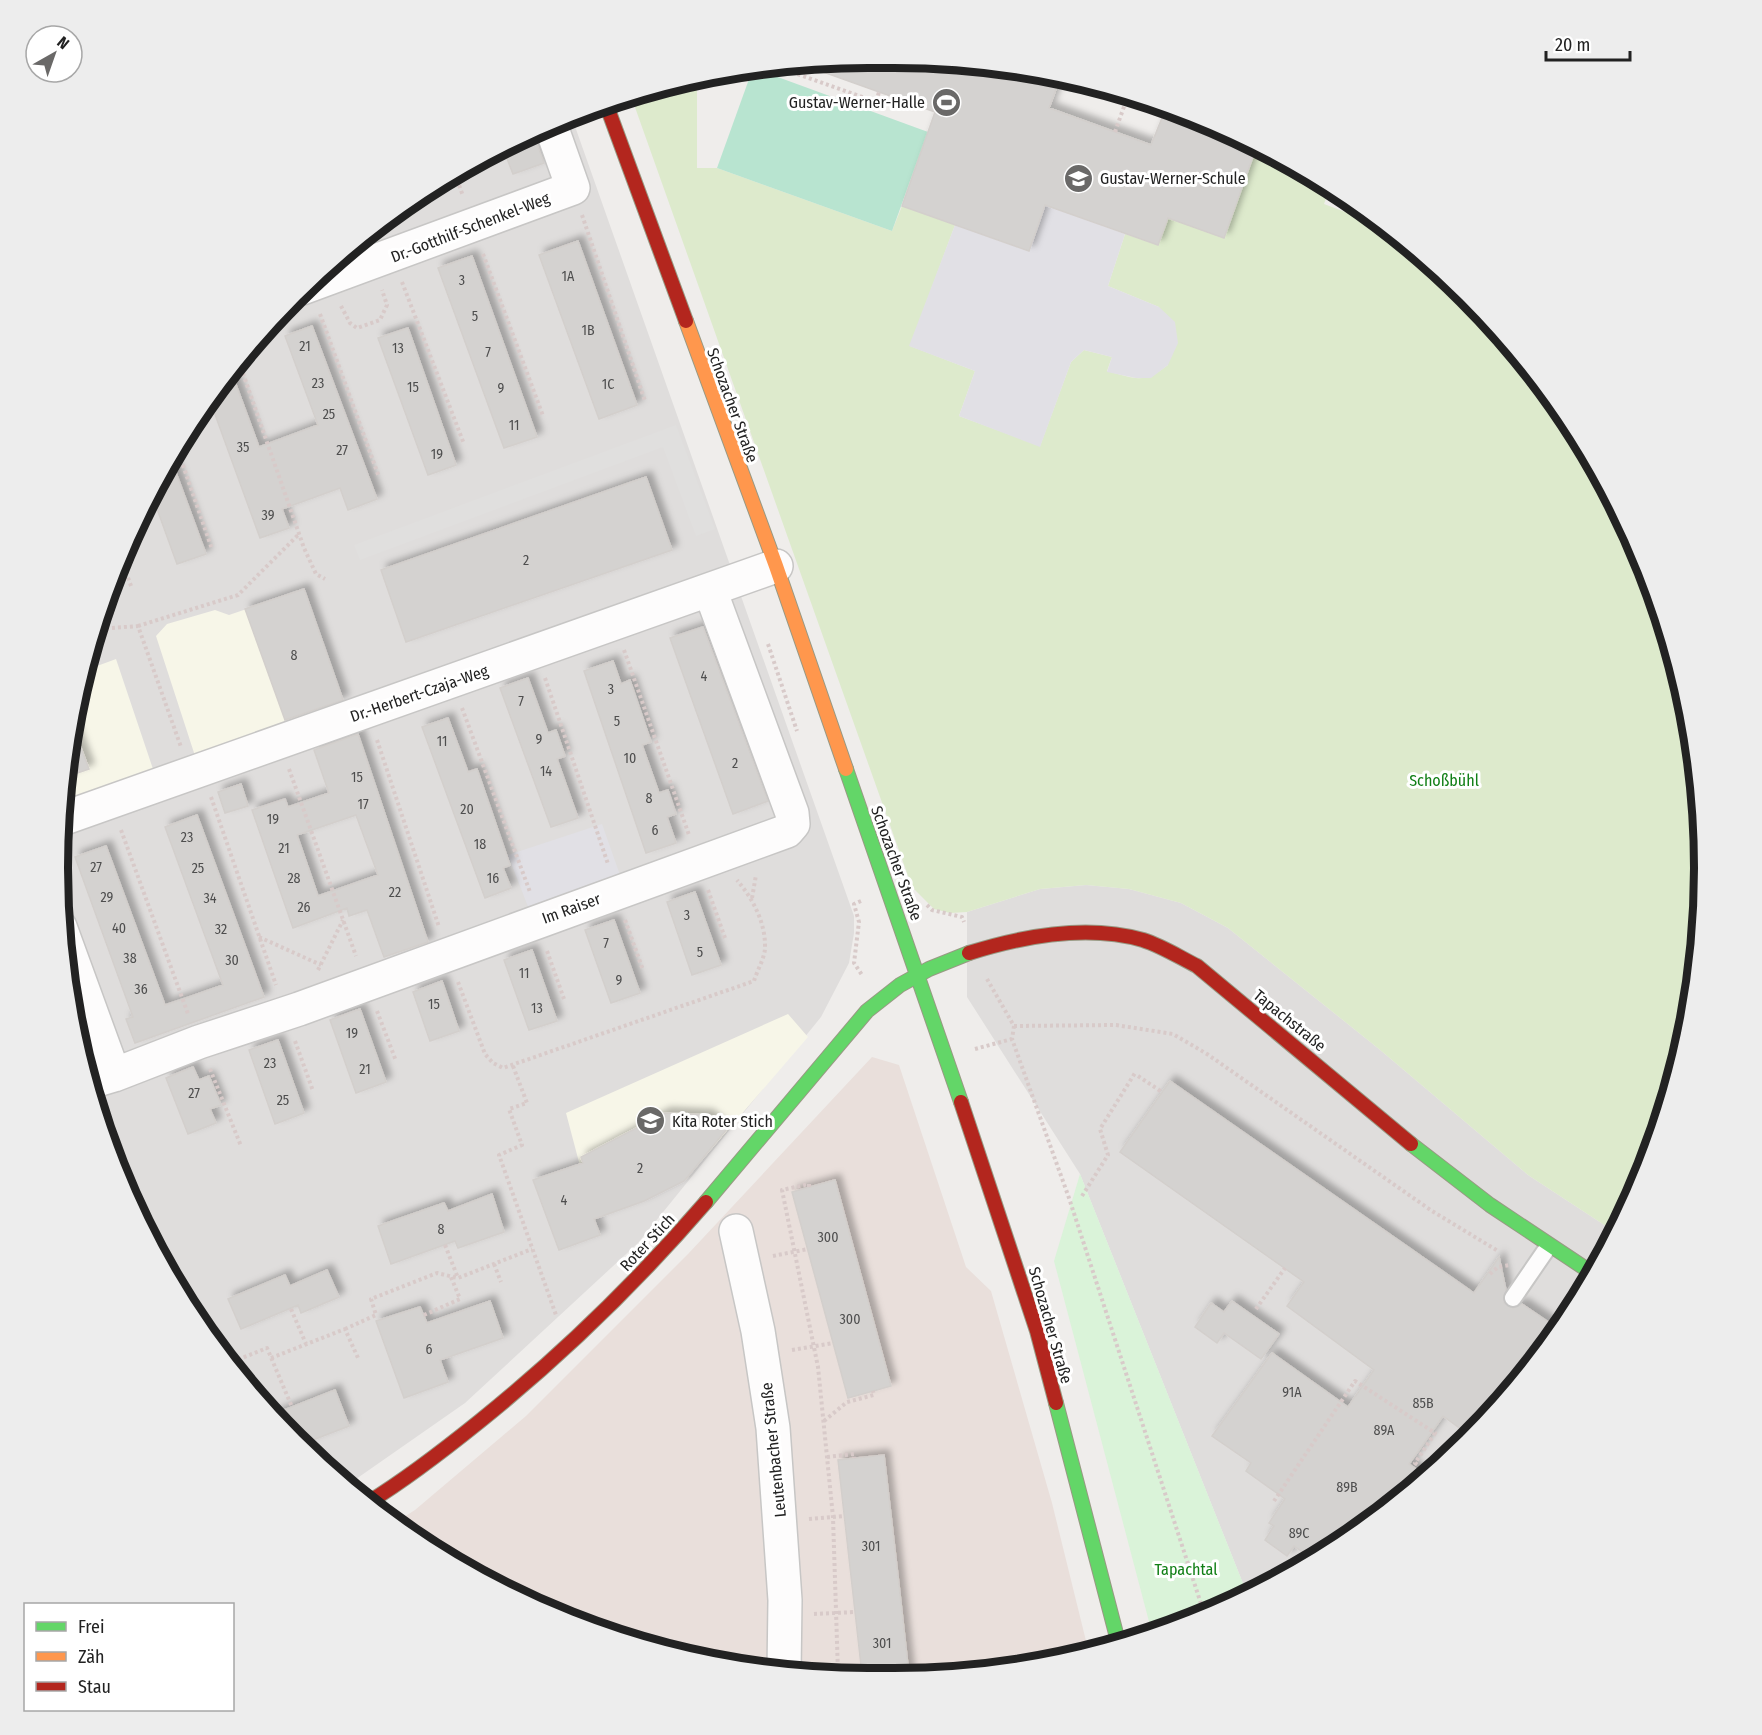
<svg xmlns="http://www.w3.org/2000/svg" width="1762" height="1735" viewBox="0 0 1762 1735" font-family="'Fira Sans Condensed',sans-serif">
	<defs>
		<filter id="shadow"><feDropShadow dx="5.5" dy="-5.5" stdDeviation="3" flood-color="#0004"/></filter>
	</defs>
	<rect width="100%" height="100%" fill="#efedeb"/>
	<!-- residential -->
	<path fill="#dfdddc" d="M571 115 854 916V933L849 963 821 1017 638 1243 465 1403 346 1486 333 1477 224 1361 140 1226 85 1077 59 920 64 761 119 558 193 417 294 295 417 194 557 119Z
		M1086 885 1129 889 1181 903 1228 928 1379 1049 1528 1175 1615 1232 1596 1273 1504 1402 1388 1511 1248 1596 1080 1174 967 997V912L1040 889Z"/>
	<!-- education -->
	<path fill="#f7f6e8" d="M304 589 343 701 285 721 275 734 197 762 156 636 167 624 215 610 229 615Z
		M116 659 154 772 63 803 64 761 89 669Z
		M788 1014 808 1037 684 1181 594 1219 566 1113Z"/>
	<!-- military -->
	<path fill="#e9dfdb" d="M872 1057 899 1065 966 1267 991 1291 1052 1503 1089 1653 947 1676 762 1671 607 1635 463 1570 396 1522 415 1510 526 1416 688 1254Z"/>
	<!-- grass -->
	<path fill="#ddeacc" d="M697 76V168H717L892 231 902 206 955 225 910 346 975 371 959 416 1040 446 1071 362 1084 350 1112 357 1107 371C1137 379 1143 384 1168 365L1159 307 1108 286 1125 234 1158 245 1168 218 1255 151 1300 166 1330 187 1324 204 1385 227 1429 258 1538 374 1622 509 1677 658 1703 815 1698 974 1662 1128 1615 1232 1528 1175 1379 1049 1228 928 1181 903 1129 889 1086 885 1040 889 967 912 950 913 934 909 912 887 631 96Z"/>
	<!-- park -->
	<path fill="#daf3d9" d="M1080 1174 1248 1596 1152 1633 1054 1261Z"/>
	<!-- pitch -->
	<path fill="#b8e4d0" d="M753 68 928 132 892 231 717 168Z"/>
	<!-- parking -->
	<path fill="#e0dfde" d="M676 425 715 529 696 536 663 447 360 560 354 545Z"/>
	<!-- plaza -->
	<path fill="#e1e0e5" d="M1045 205 1125 234 1108 286 1159 307 1175 322 1178 343 1168 365 1151 378H1136L1107 372 1112 357 1084 350 1071 362 1040 447 959 416 975 371 909 346 955 225 1028 251Z
		M602 824 620 875 532 917 508 855Z"/>
	<!-- building -->
	<path fill="#d4d2d0" stroke="#d3cfcc" stroke-width="1.5" fill-rule="evenodd" filter="url(#shadow)" d="M867 57 1001 64 1060 78 1049 108 1151 145 1162 118 1255 151 1224 238 1168 218 1158 245 1045 205 1029 251 902 206 935 112 801 64Z
		M533 132 544 163 513 174 503 148Z
		M578 241 637 405 599 419 539 255Z
		M472 256 537 437 504 448 438 268Z
		M312 326 377 499 348 510 340 488 282 509 289 528 260 538 209 398 231 371 259 447 318 425 285 336Z
		M408 328 456 465 428 475 378 338Z
		M171 459 206 554 177 564 152 495Z
		M646 477 672 550 406 642 381 570Z
		M304 589 343 700 285 720 245 609Z
		M703 627 768 801 733 814 670 638Z
		M613 661 621 684 630 680 651 742 642 745 659 793 668 790 676 814 667 817 676 843 646 853 584 671Z
		M528 678 548 733 556 730 565 756 557 759 578 818 551 827 500 688Z
		M448 718 468 772 477 769 510 865 503 868 511 888 485 898 422 727Z
		M73 727 89 769 63 778 64 761Z
		M358 734 428 942 384 957 367 910 349 916 347 908 293 928 252 810 285 799 288 807 329 793 314 750ZM356 815 378 875 318 896 297 835Z
		M241 784 248 806 225 813 218 792Z
		M197 815 264 997 135 1043 126 1019 133 1017 75 857 106 846 165 1005 189 997 223 985 165 827Z
		M695 892 721 965 692 975 667 902Z
		M614 920 640 993 611 1003 585 930Z
		M532 950 557 1021 529 1030 504 960Z
		M442 981 459 1031 430 1041 413 992Z
		M360 1009 386 1082 356 1093 330 1020Z
		M278 1040 304 1113 275 1124 249 1050Z
		M193 1067 199 1080 209 1076 221 1105 210 1109 216 1123 188 1134 166 1078Z
		M1170 1081 1474 1293 1499 1257 1506 1290 1504 1303 1513 1308 1522 1304 1557 1328 1504 1402 1469 1435 1443 1416 1409 1464 1425 1475 1402 1498 1392 1491 1372 1521 1311 1558 1294 1546 1287 1556 1265 1540 1274 1526 1269 1523 1285 1499 1246 1471 1251 1463 1212 1436 1272 1353 1348 1407 1374 1370 1287 1306 1304 1282 1120 1152Z
		M665 1113 708 1115 726 1130 684 1181 644 1201 594 1219 600 1235 559 1250 533 1180 583 1163 581 1157Z
		M835 1180 891 1386 848 1398 792 1192Z
		M492 1194 504 1232 458 1248 455 1241 391 1264 378 1226 444 1203 448 1211Z
		M327 1270 339 1297 301 1313 298 1305 241 1329 228 1299 285 1275 290 1286Z
		M490 1301 503 1338 440 1360 448 1382 404 1398 376 1321 420 1307 427 1323Z
		M1232 1301 1279 1334 1261 1359 1224 1333 1217 1343 1195 1327 1211 1303 1224 1312Z
		M335 1390 349 1426 302 1444 274 1414Z
		M884 1455 898 1576 909 1675 862 1674 838 1460Z"/>
	<g fill="none" stroke-linecap="round" stroke-linejoin="round">
		<defs>
			<path id="lane" d="M1513 1298 1548 1247"/>
			<path id="street" d="M302 288 573 188 550 123
				M62 819 776 566
				M60 927 114 1075
				M87 1083 114 1075 199 1042 299 1009 787 831 793 824 792 813 710 590
				M736 1231 758 1331 773 1428 785 1600 784 1672"/>
			<path id="fast" d="M846 769 961 1102
				M1411 1144 1490 1205 1595 1275
				M706 1202 867 1011 900 985 929 969 969 953
				M1056 1403 1119 1645"/>
			<path id="slow" d="M686 321 776 566 846 769"/>
			<path id="jam" d="M606 104 686 321
				M969 953C1023 936 1087 924 1143 940 1162 946 1179 957 1197 966L1411 1144
				M961 1102 1037 1331 1056 1403
				M369 1502C408 1478 444 1450 480 1421 562 1355 637 1282 706 1202"/>
		</defs>
		<!-- lane casing -->
		<use href="#lane" stroke="#c7c6c5" stroke-width="20"/>
		<!-- street casing -->
		<use href="#street" stroke="#c7c6c5" stroke-width="36"/>
		<!-- fast casing -->
		<use href="#fast" stroke="#989983" stroke-width="16"/>
		<!-- slow casing -->
		<use href="#slow" stroke="#989983" stroke-width="16"/>
		<!-- jam casing -->
		<use href="#jam" stroke="#989983" stroke-width="16"/>
		<!-- path -->
		<path stroke="#d8cac9" stroke-width="4" stroke-dasharray="3 3" stroke-linecap="butt" d="M775 66 876 102 879 92
			M1115 132 1126 101
			M455 174 463 196
			M582 215 645 401
			M483 254 543 416
			M402 282 464 444
			M341 306 350 323 357 328 380 320 387 305 382 290
			M320 314 379 477
			M239 362 304 548 316 574 325 579
			M177 448 212 549
			M120 555 131 586
			M138 626 238 595 299 534
			M100 629 138 626 181 747
			M768 644 797 731
			M624 650 689 835
			M545 678 608 864
			M462 708 530 892
			M377 740 439 927
			M289 769 356 956
			M211 797 276 985
			M121 830 188 1014
			M708 890 725 938
			M752 898 756 875
			M861 901 854 904 859 922 854 963 862 975
			M927 905 932 910 962 917 964 922
			M625 920 643 970
			M259 937 321 965
			M547 951 564 999
			M318 970 343 920
			M987 979 1014 1026 1012 1039 1069 1198 1204 1613
			M458 982 485 1054 493 1063 503 1068 754 981C757 971 764 959 765 949 766 923 753 899 737 880
			M377 1011 396 1061
			M1014 1026 1116 1025 1173 1034 1207 1054 1432 1211 1498 1251
			M295 1041 313 1091
			M975 1049 1012 1039
			M513 1066 527 1103 509 1109 522 1145 499 1155 556 1315
			M210 1069 241 1146
			M1138 1076 1162 1092
			M809 1187V1184L782 1190 818 1367 833 1517 838 1673
			M1082 1196 1108 1155 1100 1129 1135 1073
			M445 1245 458 1278
			M773 1256 808 1249
			M494 1264 501 1282
			M1490 1274 1498 1267 1510 1265
			M291 1309 306 1344
			M1256 1309 1285 1268
			M424 1315 460 1299 451 1277
			M345 1329 376 1315 371 1299 437 1273 458 1278 532 1249
			M792 1350 833 1343
			M271 1358 345 1329 358 1358
			M227 1364 267 1348 292 1407
			M824 1421 847 1402 874 1395 873 1391
			M827 1457 854 1454V1458
			M1274 1501 1355 1381 1435 1433 1415 1463 1428 1472
			M809 1519 844 1516
			M814 1614 855 1612
			M840 1673 862 1672"/>
		<!-- lane -->
		<use href="#lane" stroke="#fdfcfc" stroke-width="16"/>
		<!-- street -->
		<use href="#street" stroke="#fdfcfc" stroke-width="33"/>
		<!-- fast -->
		<use href="#fast" stroke="#63d668" stroke-width="14"/>
		<!-- slow -->
		<use href="#slow" stroke="#ff974d" stroke-width="14"/>
		<!-- jam -->
		<use href="#jam" stroke="#b3261e" stroke-width="14"/>
	</g>
	<!-- icons -->
	<defs>
		<symbol id="stadium-disc" viewBox="-11 -11 22 22"><circle r="9.5" fill="#6a6968" stroke="#fff"/><path d="M0-5a6.5 5 0 1 0 0 10a6.5 5 0 1 0 0-10ZM-3.5-1.8h7v3.6h-7Z" fill="#fff"/></symbol>
		<symbol id="school-disc" viewBox="-11 -11 22 22"><circle r="9.5" fill="#6a6968" stroke="#fff"/><path d="M0-5L7-2L0 1L-7-2ZM-4 1L0 2.5L4 1V4Q0 6-4 4Z" fill="#fff"/></symbol>
	</defs>
	<g fill-rule="evenodd">
		<use href="#stadium-disc" x="930" y="86" width="33" height="33"/>
		<use href="#school-disc" x="1062" y="162" width="33" height="33"/>
		<use href="#school-disc" x="634" y="1104" width="33" height="33"/>
	</g>
	<g text-anchor="middle" stroke-width="6" stroke-linejoin="round" paint-order="stroke">
		<!-- number labels -->
		<g font-size="14" fill="#4e4e4e">
			<text x="568" y="281">1A</text>
			<text x="462" y="285">3</text>
			<text x="475" y="321">5</text>
			<text x="588" y="335">1B</text>
			<text x="305" y="351">21</text>
			<text x="398" y="353">13</text>
			<text x="488" y="357">7</text>
			<text x="318" y="388">23</text>
			<text x="608" y="389">1C</text>
			<text x="413" y="392">15</text>
			<text x="501" y="393">9</text>
			<text x="329" y="419">25</text>
			<text x="514" y="430">11</text>
			<text x="243" y="452">35</text>
			<text x="342" y="455">27</text>
			<text x="437" y="459">19</text>
			<text x="268" y="520">39</text>
			<text x="526" y="565">2</text>
			<text x="294" y="660">8</text>
			<text x="704" y="681">4</text>
			<text x="611" y="694">3</text>
			<text x="521" y="706">7</text>
			<text x="617" y="726">5</text>
			<text x="539" y="744">9</text>
			<text x="442" y="746">11</text>
			<text x="630" y="763">10</text>
			<text x="735" y="768">2</text>
			<text x="546" y="776">14</text>
			<text x="357" y="782">15</text>
			<text x="649" y="803">8</text>
			<text x="363" y="809">17</text>
			<text x="467" y="814">20</text>
			<text x="273" y="824">19</text>
			<text x="655" y="835">6</text>
			<text x="187" y="842">23</text>
			<text x="480" y="849">18</text>
			<text x="284" y="853">21</text>
			<text x="96" y="872">27</text>
			<text x="198" y="873">25</text>
			<text x="294" y="883">28</text>
			<text x="493" y="883">16</text>
			<text x="395" y="897">22</text>
			<text x="107" y="902">29</text>
			<text x="210" y="903">34</text>
			<text x="304" y="912">26</text>
			<text x="687" y="920">3</text>
			<text x="119" y="933">40</text>
			<text x="221" y="934">32</text>
			<text x="606" y="948">7</text>
			<text x="700" y="957">5</text>
			<text x="130" y="963">38</text>
			<text x="232" y="965">30</text>
			<text x="524" y="978">11</text>
			<text x="619" y="985">9</text>
			<text x="141" y="994">36</text>
			<text x="434" y="1009">15</text>
			<text x="537" y="1013">13</text>
			<text x="352" y="1038">19</text>
			<text x="270" y="1068">23</text>
			<text x="365" y="1074">21</text>
			<text x="194" y="1098">27</text>
			<text x="283" y="1105">25</text>
			<text x="640" y="1173">2</text>
			<text x="564" y="1205">4</text>
			<text x="441" y="1234">8</text>
			<text x="828" y="1242">300</text>
			<text x="850" y="1324">300</text>
			<text x="429" y="1354">6</text>
			<text x="1292" y="1397">91A</text>
			<text x="1423" y="1408">85B</text>
			<text x="1384" y="1435">89A</text>
			<text x="1347" y="1492">89B</text>
			<text x="1299" y="1538">89C</text>
			<text x="871" y="1551">301</text>
			<text x="882" y="1648">301</text>
		</g>
		<!-- poi labels -->
		<g font-size="16" fill="#222" stroke="#fff" text-anchor="start">
			<text x="925" y="108" text-anchor="end">Gustav-Werner-Halle</text>
			<text x="1100" y="184">Gustav-Werner-Schule</text>
			<text x="672" y="1127">Kita Roter Stich</text>
		</g>
		<!-- street labels -->
		<g font-size="16" fill="#222" stroke="#fff">
			<text transform="translate(470 227) rotate(-21)" y="6">Dr.-Gotthilf-Schenkel-Weg</text>
			<text transform="translate(733 405) rotate(70)" y="6">Schozacher Straße</text>
			<text transform="translate(419 693) rotate(-19)" y="6">Dr.-Herbert-Czaja-Weg</text>
			<text transform="translate(897 863) rotate(70)" y="6">Schozacher Straße</text>
			<text transform="translate(571 908) rotate(-20)" y="6">Im Raiser</text>
			<text transform="translate(1290 1020) rotate(39)" y="6">Tapachstraße</text>
			<text transform="translate(647 1242) rotate(-47)" y="6">Roter Stich</text>
			<text transform="translate(1051 1325) rotate(74)" y="6">Schozacher Straße</text>
			<text transform="translate(773 1450) rotate(-96)" y="6">Leutenbacher Straße</text>
		</g>
		<!-- park labels -->
		<g font-size="16" fill="#117f16" stroke="#fff">
			<text x="1444" y="786">Schoßbühl</text>
			<text x="1186" y="1575">Tapachtal</text>
		</g>
	</g>
	<!-- crop -->
	<path d="M0 0H1762V1735H0ZM868 68H894A800 800 0 0 1 1694 868V868A800 800 0 0 1 894 1668H868A800 800 0 0 1 68 868V868A800 800 0 0 1 868 68Z" fill="#ededed" fill-rule="evenodd"/>
	<path fill="none" stroke="#222" stroke-width="8" d="M868 68H894A800 800 0 0 1 1694 868V868A800 800 0 0 1 894 1668H868A800 800 0 0 1 68 868V868A800 800 0 0 1 868 68Z"/>
	<!-- legend -->
	<rect x="24" y="1603" width="210" height="108" fill="#ffffff" stroke="#a7a7a7" stroke-width="1.5"/>
	<rect x="36" y="1622" width="30" height="9" fill="#63d668" stroke="#a7a7a7" stroke-width="1.5"/>
	<text x="78" y="1633" font-size="18" fill="#222222">Frei</text>
	<rect x="36" y="1652" width="30" height="9" fill="#ff974d" stroke="#a7a7a7" stroke-width="1.5"/>
	<text x="78" y="1663" font-size="18" fill="#222222">Zäh</text>
	<rect x="36" y="1682" width="30" height="9" fill="#b3261e" stroke="#a7a7a7" stroke-width="1.5"/>
	<text x="78" y="1693" font-size="18" fill="#222222">Stau</text>
	<!-- north arrow -->
	<g transform="translate(54 54) rotate(40)"><circle r="28" fill="#ffffff" stroke="#a7a7a7" stroke-width="1.5"/>
	<path d="M0-4.5L10 22L0 15L-10 22Z" fill="#6a6968"/>
	<text y="-9" font-size="16" font-weight="bold" text-anchor="middle" fill="#222222">N</text>
	</g>
	<!-- scale -->
	<path d="M1546 51v9h84v-9" fill="none" stroke="#222222" stroke-width="3"/>
	<text x="1555" y="51" font-size="18" fill="#222222" stroke="#ffffff" stroke-width="4.5" paint-order="stroke">20 m</text>
</svg>
